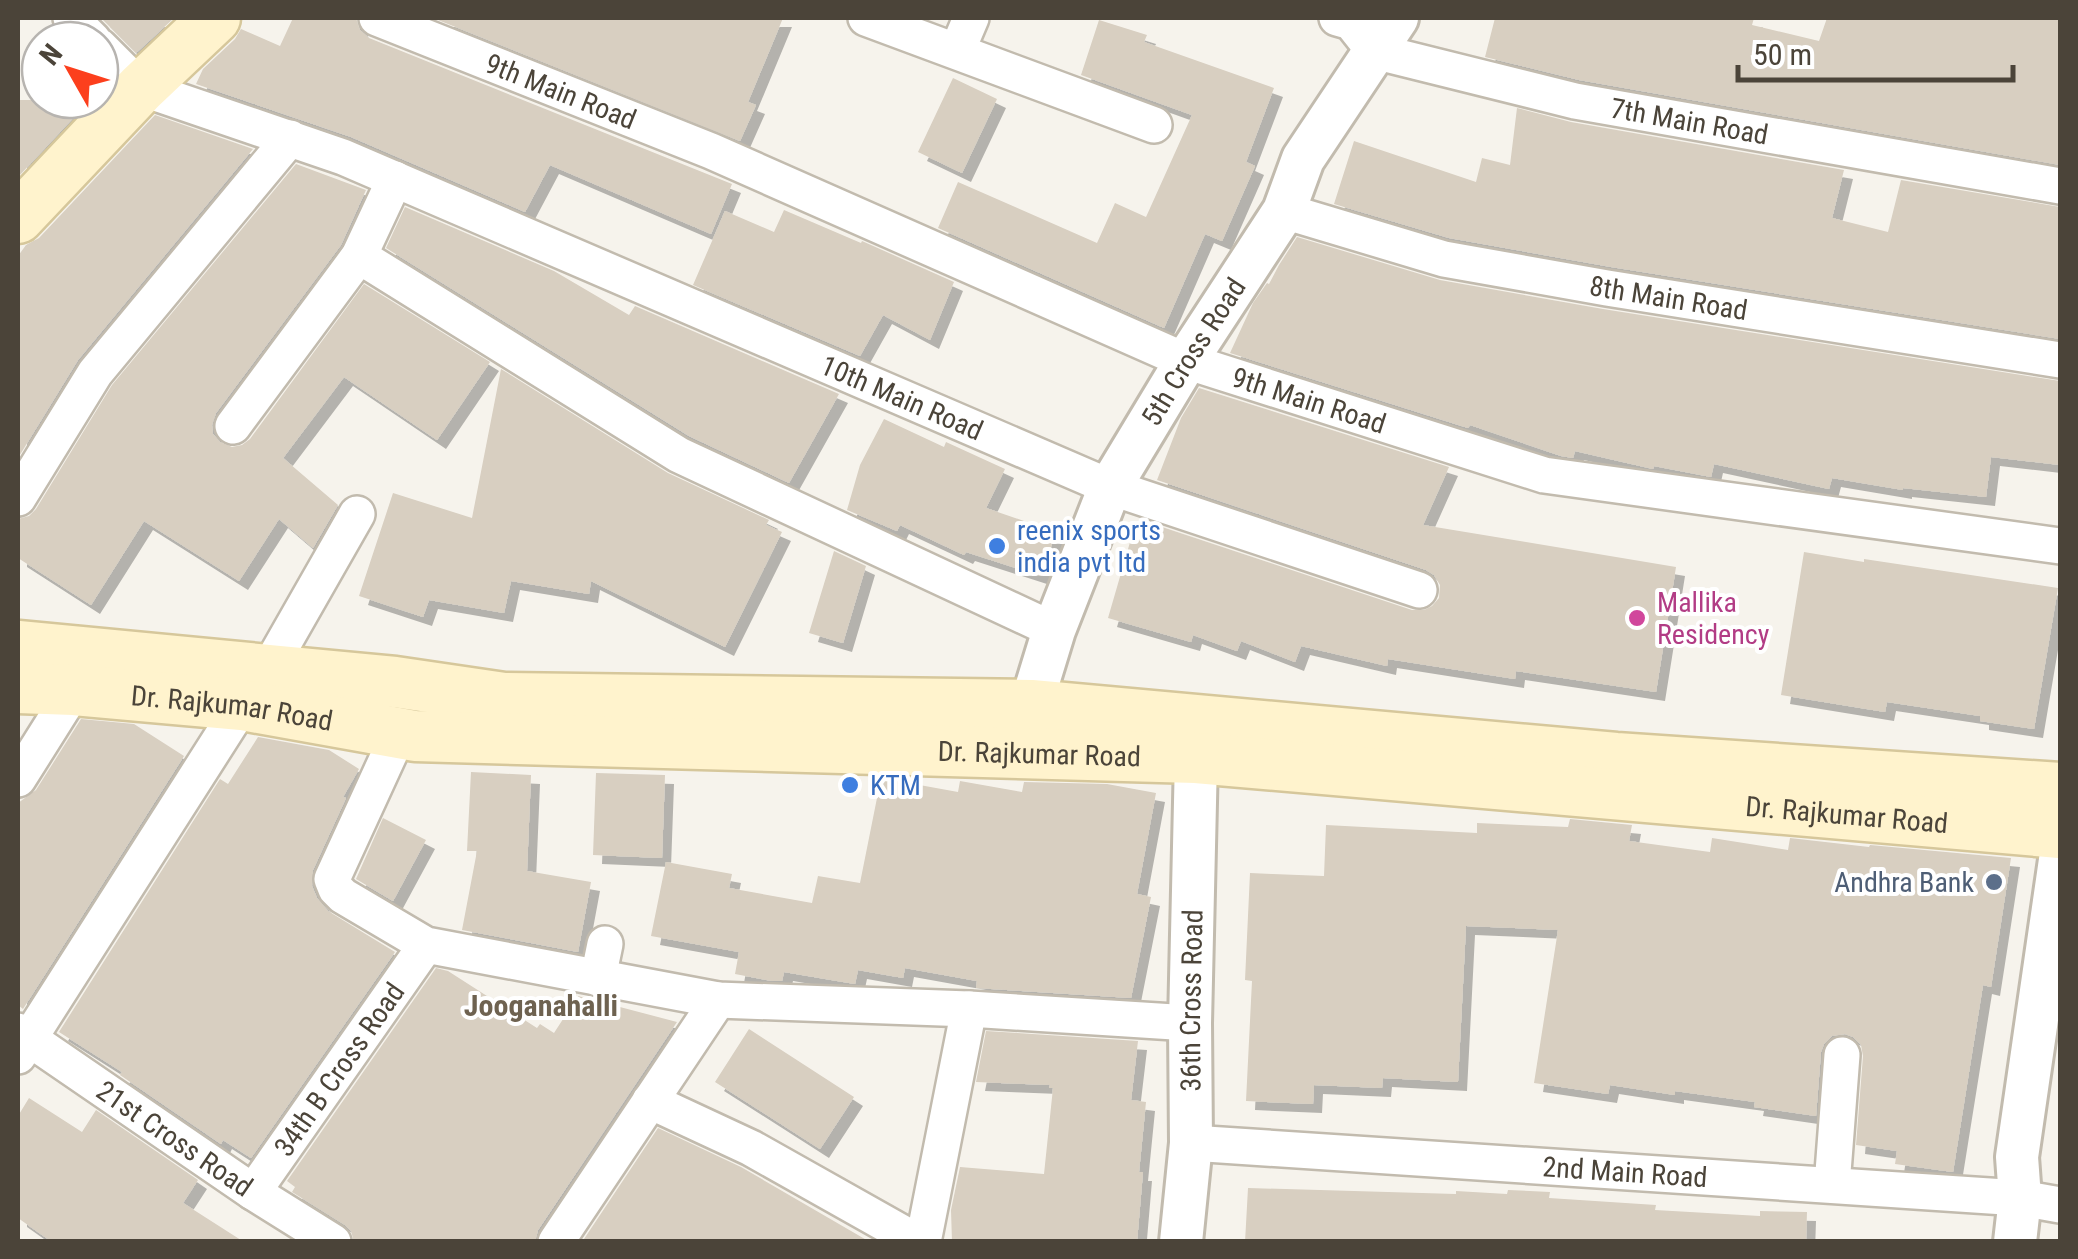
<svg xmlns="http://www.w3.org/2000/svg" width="2078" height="1259" viewBox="0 0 2078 1259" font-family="'Roboto Condensed',sans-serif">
	<defs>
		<filter id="shadow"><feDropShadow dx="9" dy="9" stdDeviation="0" flood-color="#0004"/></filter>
	</defs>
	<rect width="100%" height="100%" fill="#f6f3ec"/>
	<!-- building -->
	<path fill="#d8cfc1" filter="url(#shadow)" d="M101 18H174L136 53Z
		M293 18H356L360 30 369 38 732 184 711 234 550 165 525 212 351 137 196 84 203 69 235 39 241 29 280 46Z
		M433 18H783L748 102 756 105 740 141Z
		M1495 18H1754L1752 25 1819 41 1827 18H2060V165L1579 80 1485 57Z
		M1099 20 1147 35 1144 42 1274 88 1246 162 1255 166 1222 241 1205 234 1164 328 938 228 958 182 1097 243 1115 203 1146 217 1192 115 1081 75Z
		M953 78 997 99 962 173 918 152Z
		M18 100H90L18 177Z
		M1517 108 1571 122 1844 170 1832 218 1888 232 1901 180 2060 207V339L1611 267 1449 238 1334 204 1354 141 1476 182 1482 158 1510 165Z
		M155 115 253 149 78 360 18 458V256L26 245 39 238Z
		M296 164 366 190 341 245 216 413 212 425 213 434 220 442 232 447 242 445 250 439 364 284 490 362 437 440 344 377 283 458 338 505 313 548 279 519 239 581 144 521 91 605 18 558V519L29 516 36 509 112 385Z
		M405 207 554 271 629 315 635 306 839 394 789 483 689 436 386 248Z
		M784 210 861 243 862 241 954 282 930 340 883 315 860 356 693 285 725 211 774 232Z
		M1297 237 1440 280 1603 309 2060 381V465L1991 457 1986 497 1903 488V490L1832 478 1829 489 1714 464 1711 477 1654 466 1653 469 1575 451 1573 458 1561 456 1470 425 1468 428 1230 353 1253 303 1267 283 1269 284 1279 265Z
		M501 369 668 473 769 520 766 525 782 532 725 647 591 581 589 594 511 581 504 613 429 600 423 617 359 596 393 493 472 518Z
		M1199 388 1449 467 1423 525 1676 567 1656 692 1516 671 1515 679 1388 659 1387 666 1301 646 1295 662 1241 641 1237 651 1193 635 1191 642 1108 618 1135 525 1139 526 1141 520 1412 610H1424L1432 606 1439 598 1440 585 1434 575 1426 570 1157 480 1181 418Z
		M884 419 944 447 946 442 1005 469 986 508 1056 532 1041 576 966 552 964 555 900 525 897 531 847 510 860 465Z
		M834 551 866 566 843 643 809 633Z
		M1804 552 1864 562V559L2058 588 2034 729 1980 721V716L1887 702 1885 712 1781 695Z
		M81 719 134 724 184 756 23 1009 18 1005V803L36 790Z
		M258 737 329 750 359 769 343 797 346 798 313 870 312 886 317 898 328 911 395 952 251 1158 223 1140 221 1144 120 1075 122 1072 59 1032 220 779 228 784Z
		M471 772 531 775 527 871 591 882 578 952 462 930 477 851H467Z
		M596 773 665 775 662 858 593 855Z
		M881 778 958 792 960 781 1022 792 1024 782 1107 784 1156 793 1137 894 1151 897 1131 998 976 988 977 981 905 968 903 978 858 970 855 984 784 972 782 981H772L735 974 739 952 651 936 666 862 732 874 729 888 812 903 818 876 860 883Z
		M383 818 426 840 393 901 356 879Z
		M1570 819 1632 825 1629 841 1710 852 1712 838 1788 850 1790 838 1869 847 1870 845 2011 858 1991 987 1983 985 1953 1172 1895 1164 1897 1151 1856 1145 1863 1056 1861 1045 1853 1037 1845 1034 1832 1036 1824 1044 1821 1052 1816 1116 1754 1107 1755 1102 1675 1091V1095L1610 1085 1608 1094 1534 1083 1558 930 1466 926 1458 1082 1383 1078 1382 1088 1314 1085 1313 1104 1246 1101 1252 981 1245 980 1250 873 1324 876 1326 825 1477 833V823L1568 827Z
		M436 968 448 971 537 1028 540 1024 554 1033 578 996 677 1022 538 1230 535 1242H354L351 1231 345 1225 292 1192 295 1187 287 1181Z
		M749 1029 854 1097 820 1149 715 1082Z
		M986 1031 1138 1041 1131 1100 1146 1102 1139 1172H1143L1137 1242H952L951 1210 960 1167 1044 1174 1053 1088H1049L1050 1085 976 1082Z
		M29 1098 82 1132 96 1110 198 1180 183 1203 244 1242H52L18 1218V1116Z
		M658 1128 741 1167 870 1242H582Z
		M1248 1188 1456 1194V1191L1507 1194 1508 1190 1550 1192 1549 1198 1656 1205 1655 1210 1760 1216V1211L1807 1212 1806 1242H1245Z"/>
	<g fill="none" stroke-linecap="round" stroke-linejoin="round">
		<defs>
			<g id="minor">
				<path d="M71 18 93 40"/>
				<path id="s1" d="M377 18 711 151 1186 361 1544 475 2060 546"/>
				<path d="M866 18 1154 125"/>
				<path id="s2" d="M1337 18 1351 22 1374 51 1575 101 2060 186"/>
				<path id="s3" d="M100 47 141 88 343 157 1110 487 1419 590"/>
				<path d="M957 51 971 18"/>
				<path id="s4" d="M1284 211 1444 259 1607 288 2060 360"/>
				<path d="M359 256 679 455 1054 630"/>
				<path d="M233 426 359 256 395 179"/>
				<path d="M18 498 95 373 290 138"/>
				<path d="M268 670 357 514"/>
				<path d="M399 733 332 879 336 889 343 896 426 945 718 1000 969 1009 1190 1023"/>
				<path d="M18 779 74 690"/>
				<path d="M598 978 605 944"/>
				<path id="s5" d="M18 1031 253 1192 333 1242"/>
				<path d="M18 1056 242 705"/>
				<path d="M650 1101 751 1148 918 1242"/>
				<path id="s6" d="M1191 1143 2020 1198 2060 1205"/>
				<path d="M1832 1185 1842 1055"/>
				<path id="s7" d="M253 1192 426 945"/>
				<path d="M556 1242 718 1000"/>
				<path d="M923 1242 969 1009"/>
			</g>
			<g id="tertiary">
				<path id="s8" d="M1029 736 1031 705 1054 630 1110 487 1186 361 1284 211 1303 159 1397 18"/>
				<path id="s9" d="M1181 1242 1191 1143 1190 1023 1196 758"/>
				<path d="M2015 1242 2020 1198 2017 1157 2060 860"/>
			</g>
			<g id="secondary">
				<path d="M18 218 141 88 215 18"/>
				<path d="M18 646 395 682 504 698 1031 705 1616 758 2060 788"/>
				<path id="s10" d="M18 688 74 690 242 705 415 736 1196 758 2060 833"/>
			</g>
		</defs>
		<!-- minor casing -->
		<use href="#minor" stroke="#c2bbae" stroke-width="40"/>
		<!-- tertiary casing -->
		<use href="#tertiary" stroke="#c2bbae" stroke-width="48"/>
		<!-- secondary casing -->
		<use href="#secondary" stroke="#d6c79b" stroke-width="55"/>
		<!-- minor -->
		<use href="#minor" stroke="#fff" stroke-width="35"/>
		<!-- tertiary -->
		<use href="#tertiary" stroke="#fff" stroke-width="42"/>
		<!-- secondary -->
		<use href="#secondary" stroke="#fff3cd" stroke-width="50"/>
	</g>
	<!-- markers -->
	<g fill="#3f7fe0" stroke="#fff" stroke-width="4">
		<circle cx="997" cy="546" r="10"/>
		<circle cx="850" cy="785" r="10"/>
	</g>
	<circle fill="#d1479c" stroke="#fff" stroke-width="4" cx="1637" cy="618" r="10"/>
	<circle fill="#5c6f8a" stroke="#fff" stroke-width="4" cx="1994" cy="882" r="10"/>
	<g text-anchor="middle" stroke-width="8" stroke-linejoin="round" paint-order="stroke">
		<!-- street labels -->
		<g font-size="28" fill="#4b4439" stroke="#fff">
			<text dy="10" stroke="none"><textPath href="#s1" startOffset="198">9th Main Road</textPath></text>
			<text dy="10" stroke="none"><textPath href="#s2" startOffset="375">7th Main Road</textPath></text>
			<text dy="10" stroke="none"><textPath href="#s4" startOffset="395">8th Main Road</textPath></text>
			<text dy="10" stroke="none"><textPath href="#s8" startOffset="422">5th Cross Road</textPath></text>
			<text dy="10" stroke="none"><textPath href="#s3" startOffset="880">10th Main Road</textPath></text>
			<text dy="10" stroke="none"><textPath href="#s1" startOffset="1008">9th Main Road</textPath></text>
			<text dy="10" stroke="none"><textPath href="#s10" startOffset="215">Dr. Rajkumar Road</textPath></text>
			<text dy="10" stroke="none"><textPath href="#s10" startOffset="1025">Dr. Rajkumar Road</textPath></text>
			<text dy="10" stroke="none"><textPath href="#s10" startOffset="1835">Dr. Rajkumar Road</textPath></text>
			<text dy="10" stroke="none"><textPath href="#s9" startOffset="242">36th Cross Road</textPath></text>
			<text dy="10" stroke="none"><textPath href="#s7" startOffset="150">34th B Cross Road</textPath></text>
			<text dy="10" stroke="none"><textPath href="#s5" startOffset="190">21st Cross Road</textPath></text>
			<text dy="10" stroke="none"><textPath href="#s6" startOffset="435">2nd Main Road</textPath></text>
		</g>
		<!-- shop labels -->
		<g font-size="28" fill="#366cbe" stroke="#fff" text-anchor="start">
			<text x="1017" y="540">reenix sports<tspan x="1017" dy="32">india pvt ltd</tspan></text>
			<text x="870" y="795">KTM</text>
		</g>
		<!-- hotel labels -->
		<g font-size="28" fill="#b23c85" stroke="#fff" text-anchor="start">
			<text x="1657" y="612">Mallika<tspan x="1657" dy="32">Residency</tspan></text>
		</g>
		<!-- service labels -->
		<g font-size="28" fill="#4e5e75" stroke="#fff" text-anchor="end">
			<text x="1974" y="892">Andhra Bank</text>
		</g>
		<!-- neighbourhood labels -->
		<g font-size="30" font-weight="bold" fill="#6e6250" stroke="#fff">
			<text x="541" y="1016">Jooganahalli</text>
		</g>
	</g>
	<!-- border -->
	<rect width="2078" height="1259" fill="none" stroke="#4b4439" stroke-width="40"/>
	<!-- north arrow -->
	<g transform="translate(70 70) rotate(309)"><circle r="48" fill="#ffffff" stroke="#b7b4b0" stroke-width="2.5"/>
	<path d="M0-8L18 38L0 25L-18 38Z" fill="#fc3f1d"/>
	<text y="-15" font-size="28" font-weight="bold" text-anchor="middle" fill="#4b4439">N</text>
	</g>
	<!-- scale -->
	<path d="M1738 65v15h275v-15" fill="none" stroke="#4b4439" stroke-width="5"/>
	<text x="1753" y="65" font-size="30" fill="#4b4439" stroke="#ffffff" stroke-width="8" paint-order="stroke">50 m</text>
</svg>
